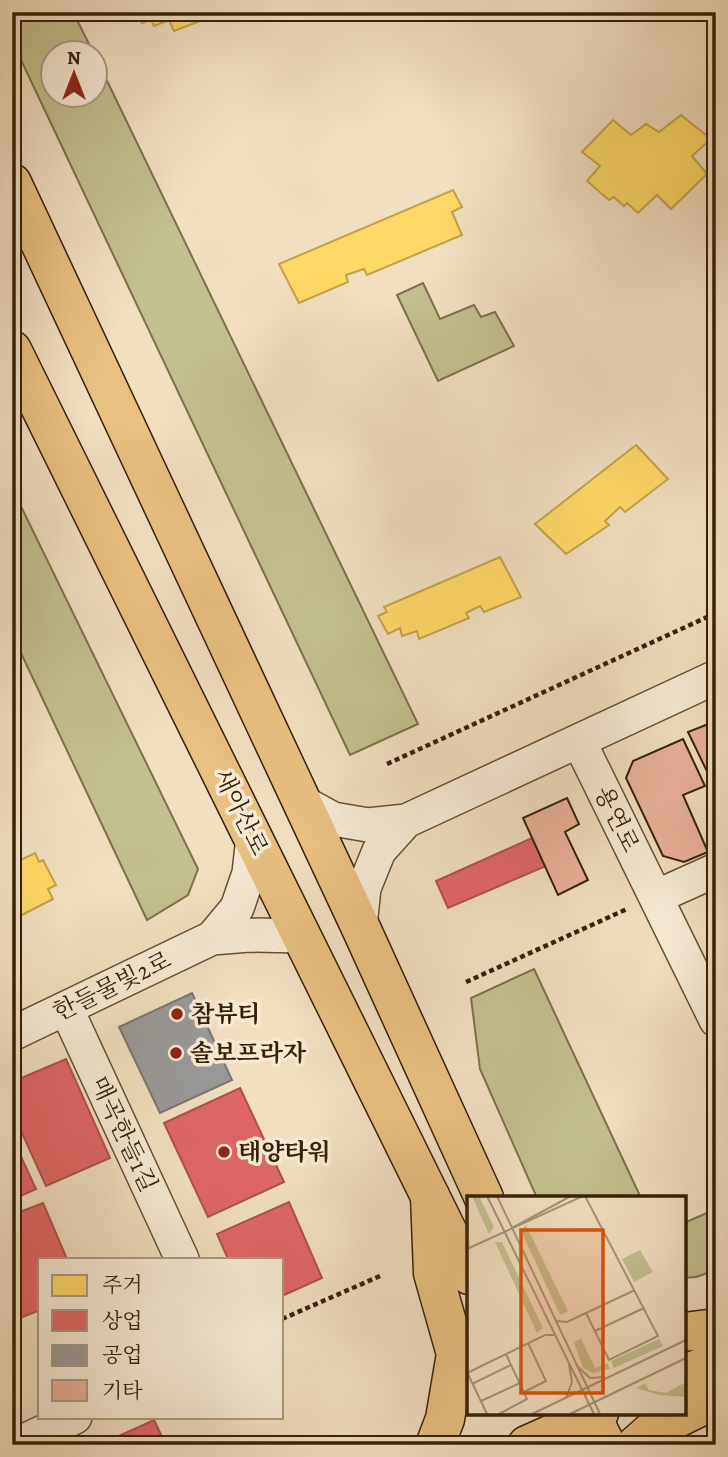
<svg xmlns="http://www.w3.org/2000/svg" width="728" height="1457" viewBox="0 0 728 1457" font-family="Alegreya,'Noto Serif KR',serif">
	<rect width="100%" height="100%" fill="#f1dfc0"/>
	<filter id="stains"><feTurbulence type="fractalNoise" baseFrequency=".00286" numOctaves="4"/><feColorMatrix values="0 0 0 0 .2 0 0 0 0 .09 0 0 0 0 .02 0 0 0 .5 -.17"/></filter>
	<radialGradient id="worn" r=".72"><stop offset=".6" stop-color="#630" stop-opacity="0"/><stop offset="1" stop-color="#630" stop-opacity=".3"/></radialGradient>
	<!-- green -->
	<path fill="#c2c08d" stroke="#7c704a" stroke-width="2" d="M12 12H73L93 52H52V94H94L95 56 418 724 350 755 12 41Z
		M423 283 440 319 474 305 481 317 495 312 514 346 438 381 397 295Z
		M12 488 198 869 188 895 147 920 12 634Z
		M534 969 641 1198H537L480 1069 471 998Z
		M716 1209V1270L696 1277 684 1278V1223Z"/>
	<!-- homes -->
	<path fill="#ffd966" stroke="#c2a249" stroke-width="2" d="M136 12H221V13L174 31 169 20 154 26 151 20 142 23Z
		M681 115 711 139 692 156 707 174 671 209 657 195 638 213 627 203 624 206 614 197 609 200 587 181 600 166 582 152 613 120 631 135 646 124 659 132Z
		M453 190 462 207 452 212 462 235 367 275 364 269 346 275 348 282 299 303 279 264Z
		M636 445 668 479 625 512 620 507 605 521 609 525 566 554 535 524Z
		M500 557 521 597 484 612 480 606 466 613 469 618 419 639 417 631 402 636 400 628 388 634 378 616 387 612 384 607Z
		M35 853 39 862 43 860 56 885 48 889 53 899 12 920V864Z"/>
	<!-- shops -->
	<path fill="#e06666" stroke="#ad5149" stroke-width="2" d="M532 838 546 866 448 908 436 881Z
		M66 1059 110 1158 46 1186 12 1111V1082Z
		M240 1088 284 1182 208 1217 164 1123Z
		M12 1137 36 1189 12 1200Z
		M289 1202 322 1278 282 1296V1259H228L217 1234Z
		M43 1203 67 1259H40V1310L15 1320 12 1313V1215Z
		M154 1420 166 1445H99Z"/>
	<!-- industry -->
	<path fill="#999" stroke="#7b756d" stroke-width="2" d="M192 993 232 1080 160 1113 119 1027Z"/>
	<!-- building -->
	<path fill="#e9b199" stroke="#352106" stroke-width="2" d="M716 721V790L688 732Z
		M683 739 705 786 683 795 708 852 684 862 663 856 626 778 633 761Z
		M567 798 579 824 565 832 588 880 558 895 523 818Z"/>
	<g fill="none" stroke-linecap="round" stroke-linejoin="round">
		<defs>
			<path id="minor" d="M579 741 716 1020
				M302 802 333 819 368 825 406 821 716 677
				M656 897 716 870
				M360 926 364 888 379 851 406 821
				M212 938 237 908 249 873 253 838
				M66 1008 182 1259
				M12 1034 212 938 249 935 302 936
				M24 1441 75 1417"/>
			<path id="major" d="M12 183 360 926 484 1198
				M12 350 469 1275
				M590 1413 606 1445"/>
			<path id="highway" d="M430 1196 433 1273 456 1354 445 1419 435 1445
				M684 1332 716 1328
				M684 1375 716 1361
				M527 1445 599 1413
				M636 1445 653 1430 716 1399"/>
		</defs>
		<!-- minor casing -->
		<use href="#minor" stroke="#645034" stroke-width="36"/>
		<!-- major casing -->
		<use href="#major" stroke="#352106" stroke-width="41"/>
		<!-- highway casing -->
		<use href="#highway" stroke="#352106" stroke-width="41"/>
		<!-- path -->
		<path stroke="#352106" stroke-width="4.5" stroke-dasharray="5 3.5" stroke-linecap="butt" d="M387 764 716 613
			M466 982 627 909
			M282 1319 380 1276"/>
		<!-- minor -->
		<use href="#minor" stroke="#f6ead6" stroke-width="33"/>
		<!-- major -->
		<use href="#major" stroke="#e8c080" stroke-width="38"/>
		<!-- highway -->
		<use href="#highway" stroke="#e8c080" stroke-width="38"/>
	</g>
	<!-- markers -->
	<g fill="#8f2418" stroke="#f6ead6" stroke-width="2.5">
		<circle cx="177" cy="1014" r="7"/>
		<circle cx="176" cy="1053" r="7"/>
		<circle cx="224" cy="1152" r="7"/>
	</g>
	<g text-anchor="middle" stroke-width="7" stroke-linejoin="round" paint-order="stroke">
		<!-- street labels -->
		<g font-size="24" fill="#352106" stroke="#f6ead6">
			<text transform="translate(241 812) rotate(64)" y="8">새아산로</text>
			<text transform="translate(617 819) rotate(64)" y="8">용연로</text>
			<text transform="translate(112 986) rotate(-26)" y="8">한들물빛2로</text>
			<text transform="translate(124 1134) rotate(65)" y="8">매곡한들1길</text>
		</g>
		<!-- poi labels -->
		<g font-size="24" font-weight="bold" fill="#352106" stroke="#f6ead6" text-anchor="start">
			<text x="191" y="1022">참뷰티</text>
			<text x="190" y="1061">솔보프라자</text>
			<text x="238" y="1160">태양타워</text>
		</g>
	</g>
	<!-- overview -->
	<g transform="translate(467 1196)">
		<rect width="219" height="219" fill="#f1dfc0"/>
		<path d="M5 0H12L27 31 22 38ZM59 29 101 115 93 119 54 35ZM28 46H35L76 132 70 137ZM173 54 186 76 167 86 155 63ZM114 143 128 172 140 167 143 173 126 177 116 172 107 146ZM192 143 196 150 147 172 144 165ZM219 186V201L192 199 169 192 178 187 182 194 199 197Z" fill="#c2c08d"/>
		<path fill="none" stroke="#a69376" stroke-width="2" d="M20 0 127 218M30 0 133 218M118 0 191 140 142 164 119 117M45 32 104 0M0 53 116 0M89 125 100 126 168 94M128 135 177 112M109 169 123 182 138 181M0 176 20 218M0 177 78 139H88M5 188 44 169M57 196 79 185 61 147M99 202 105 186 102 168M14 205 53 187M32 218 60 203 39 158M65 218 219 144M103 218 219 162"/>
		<path fill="#d6530b" fill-opacity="0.15" stroke="#d6530b" stroke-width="3.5" d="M54 34H136V197H54Z"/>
		<rect width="219" height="219" fill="none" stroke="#352106" stroke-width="3.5"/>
	</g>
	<!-- margin -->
	<rect width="728" height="1457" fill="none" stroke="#f1dfc0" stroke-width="42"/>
	<rect x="14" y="14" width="700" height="1429" fill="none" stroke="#352106" stroke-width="3.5"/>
	<rect x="21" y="21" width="686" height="1415" fill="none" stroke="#352106" stroke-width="2"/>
	<!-- legend -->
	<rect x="38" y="1258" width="245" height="161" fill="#f6ead6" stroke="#a99a83" stroke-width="2"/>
	<rect x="52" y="1275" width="35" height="21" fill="#ffd966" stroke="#a99a83" stroke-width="2"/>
	<text x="102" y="1292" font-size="21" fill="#352106">주거</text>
	<rect x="52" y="1310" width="35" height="21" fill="#e06666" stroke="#a99a83" stroke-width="2"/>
	<text x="102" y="1328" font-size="21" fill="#352106">상업</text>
	<rect x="52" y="1345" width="35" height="21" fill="#999999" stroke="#a99a83" stroke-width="2"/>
	<text x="102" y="1362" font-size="21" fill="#352106">공업</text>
	<rect x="52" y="1380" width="35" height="21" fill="#e9b199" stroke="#a99a83" stroke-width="2"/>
	<text x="102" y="1398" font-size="21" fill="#352106">기타</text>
	<!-- north arrow -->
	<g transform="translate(74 74)"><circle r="33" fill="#f6ead6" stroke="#a99a83" stroke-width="2"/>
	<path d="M0-5L12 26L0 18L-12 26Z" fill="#8f2418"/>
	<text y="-10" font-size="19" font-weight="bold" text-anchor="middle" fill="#352106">N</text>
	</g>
	<rect width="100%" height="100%" filter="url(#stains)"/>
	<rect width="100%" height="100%" fill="url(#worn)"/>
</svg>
